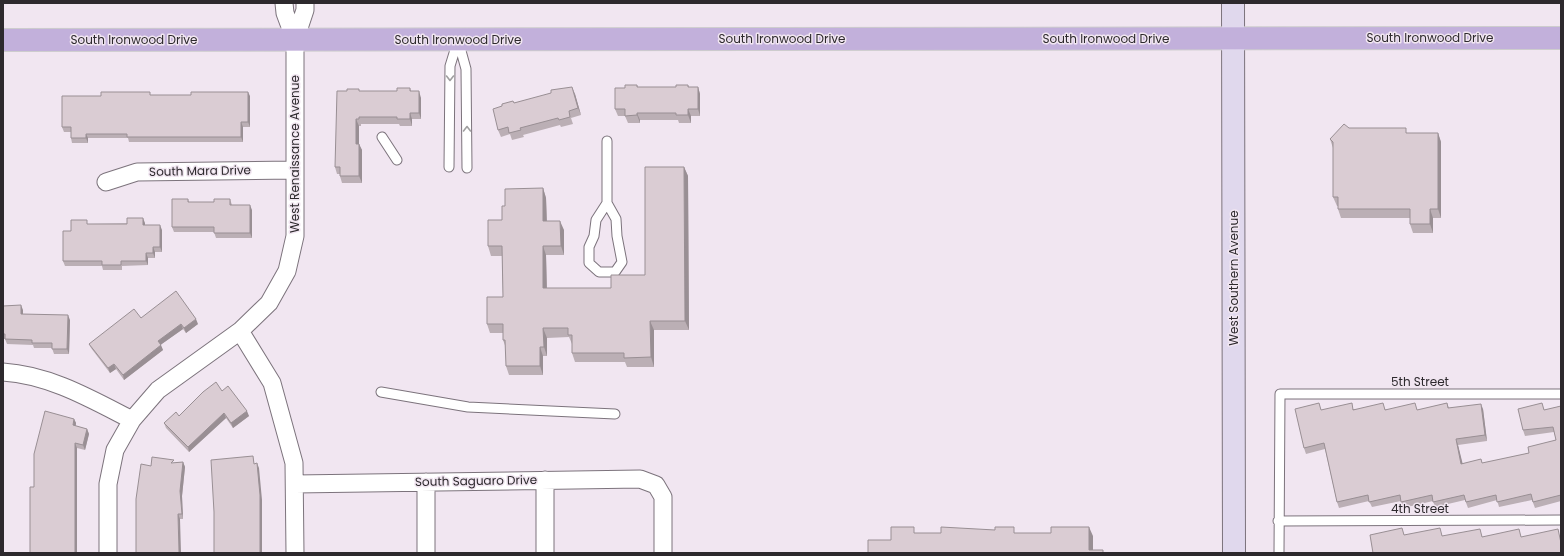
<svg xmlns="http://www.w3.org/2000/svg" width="1564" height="556" viewBox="0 0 1564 556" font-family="Poppins,sans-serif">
	<rect width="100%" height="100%" fill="#f1e6f1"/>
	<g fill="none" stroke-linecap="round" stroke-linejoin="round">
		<defs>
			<path id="lane" d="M458 40 466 69 467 168
				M382 137 397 160
				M449 167 450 66 458 40
				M607 203 616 219 617 236 622 262 615 272H599L589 263V247L594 236 596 220 607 203V141
				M381 392 468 407 615 414
				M1278 521 1561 520
				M1279 553 1280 394H1561"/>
			<path id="street" d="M284 3 285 13 295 40
				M106 182 137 172 294 170
				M240 331 272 383 294 463 295 553
				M3 372C50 375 91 399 132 420
				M545 480V553
				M426 482V553
				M295 484 640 479 656 485 663 497V553
				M108 553V484L115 450 132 420 158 390 240 331 269 303 287 271 295 236V40L305 10V3"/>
			<path id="secondary" d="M1233 3 1234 553"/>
			<path id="primary" d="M3 40 1561 38"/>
		</defs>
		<!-- lane casing -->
		<use href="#lane" stroke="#7c737c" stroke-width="11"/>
		<!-- street casing -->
		<use href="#street" stroke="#7c737c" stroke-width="19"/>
		<!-- secondary casing -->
		<use href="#secondary" stroke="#7c737c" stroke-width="24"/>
		<!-- primary casing -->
		<use href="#primary" stroke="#cdcccd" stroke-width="24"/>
		<!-- lane -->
		<use href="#lane" stroke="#fff" stroke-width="9"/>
		<!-- street -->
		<use href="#street" stroke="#fff" stroke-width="17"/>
		<!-- secondary -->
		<use href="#secondary" stroke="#e0d8ed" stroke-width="22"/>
		<!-- primary -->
		<use href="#primary" stroke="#c2b0db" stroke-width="22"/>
	</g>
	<!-- wall -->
	<path fill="#bbafb5" d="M637 85 638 87H676L688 85 689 87H698L700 94V116H691V123H679L678 120H640V123H628L625 116H618L615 109Z
		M410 88 411 91 421 98V119H412V126H400L399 124H361V126H359V144L362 150V183H342L340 176V174H337L335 167 360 91H397Z
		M575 94 581 115 571 118 573 124 561 127 560 125 523 135 524 137 512 140 510 134 501 137 498 130 502 106 514 103Z
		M152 95 250 96V127H243V142H129L128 138H88V143H72L71 138V132H64L62 127 101 96Z
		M1349 128 1408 133H1438L1441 142V218H1433V233H1413L1410 224V218H1341L1338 209V206H1337L1333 197V148L1330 139Z
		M684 167 688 176 689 330H654V367H627L625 362H575L572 353V344L569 337 547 338V356H543V375H509L506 366V348L503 340V333H490L487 324 503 297 502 256H491L488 246 502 220 505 206 543 188 546 198 547 221 564 230V255H546L547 288H611L645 275Z
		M188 199 189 202H214L230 199 232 205 252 210V238H216L214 232H174L172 227Z
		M145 223V225L162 230V252H155V258H148V265L122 266V270H103L102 266H65L63 261 71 231 89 224Z
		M3 306 23 310V314L70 320 69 354H54L52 348H34L33 345 7 344 5 339H3Z
		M141 318 198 324 186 333 183 329 160 345 163 350 124 380 116 369 110 373 91 348 89 344Z
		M222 391 249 416 233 428 226 418 189 452 166 428 164 423 179 416Z
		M1447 403 1449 408 1483 409 1487 441 1458 445 1462 463H1483L1529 453 1556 440 1554 432 1525 436 1523 430 1545 410 1561 406V501L1535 508 1532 500 1499 507 1497 500 1468 508 1465 500 1435 507 1433 501 1403 508 1401 501 1372 507 1369 501 1339 508 1337 502 1325 449 1306 454 1304 448 1322 410 1354 409 1418 410Z
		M74 419 76 423V426L87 429 89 434 85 450 77 448 34 487Z
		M183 462 185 467 182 496 183 519H180L136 553 151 466Z"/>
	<!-- shaded-wall -->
	<path fill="#998f94" d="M572 87 575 94 581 115 578 108Z
		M698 87 700 94V116L698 109Z
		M419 91 421 98V119L419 113Z
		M248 92 250 96V127L248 122Z
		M688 109 691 116V123L688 115Z
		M410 113 412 119V126L410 119Z
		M637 113 640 120V123L637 115Z
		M356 119 359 126V150L356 144Z
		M241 122 243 127V142L241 137Z
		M1438 133 1441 142V218L1438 209Z
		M86 134 88 138V143L86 138Z
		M359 144 362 150V183L359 176Z
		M684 167 688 176 689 330 685 321Z
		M543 188 546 198 547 230 543 221Z
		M250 205 252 210V238L250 233Z
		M1430 209 1433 218V233L1430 224Z
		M143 218 145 223V230L143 225Z
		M560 221 564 230V255L561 246Z
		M160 225 162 230V252L160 247Z
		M543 246 546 255 547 298 543 288Z
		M153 247 155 252V258L153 253Z
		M146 253 148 258V265L146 261Z
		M21 305 23 310V319L21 314Z
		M68 315 70 320 69 354 67 349Z
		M196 319 198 324 186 333 184 328Z
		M650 321 654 330V367L651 357Z
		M181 324 183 329 159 346 158 341Z
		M543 328 547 338V356L544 347Z
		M161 345 163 350 124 380 123 375Z
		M540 347 543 356V375L540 366Z
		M114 364 116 369 110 373 108 368Z
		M1481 404 1483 409 1487 441 1485 435Z
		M247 411 249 416 233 428 231 423Z
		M224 413 226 418 189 452 188 447Z
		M74 419 76 423 75 430 73 425Z
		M87 429 89 434 85 450 83 445Z
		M1456 439 1458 445 1464 469 1461 464Z
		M75 443 77 448V553H75Z
		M183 462 185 467 182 496 183 519 182 514 180 491Z
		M257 463 259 468 262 500V553H260Z
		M178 514 180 519 181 553H179Z
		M1089 527 1093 536V553L1089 550Z"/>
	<!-- building -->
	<path fill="#daccd3" stroke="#998f94" d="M625 85H637V87H676V85H688V87H698V109H688V115H676V113H637V115L625 116V109H615V88H625Z
		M572 87 578 108 569 111 570 117 559 120 558 118 520 128 521 130 509 133 508 127 498 130 493 109 502 106V104L513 101 514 103 551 93V90Z
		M397 88H410V91H419V113H410V119H397V117H359V119H356V144H359V176H340V167H335L337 91H347V89H359V91H397Z
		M101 92H150V95H191V92H248V122H241V137H127V134H86V138H71V127H62V96H101Z
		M1344 124 1349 128H1406V133H1438V209H1430V224H1410V209H1338V197H1333V142L1330 139Z
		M645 167H684L685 321H650L651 357 624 358V353H572V335H568V328H543L544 347H540V366H506L505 340H503V324H487V297H503L502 246H488V220H502V206H505V189L543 188V221H560L561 246H543V288H611V275H645Z
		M172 199H188V202H214V199H230V205H250V233H214V227H172Z
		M127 218H143V225H160V247H153V253H146V261H121V265H102V261H63V231H71V220H87V224H127Z
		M176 291 196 319 184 328 181 324 158 341 161 345 123 375 114 364 108 368 89 344 134 309 141 318Z
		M21 305V314L68 315 67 349H52V343H32V340L5 339V334H3V306Z
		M216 382 222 391 228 386 247 411 231 423 224 413 188 447 164 423 176 412 179 416 203 392Z
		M1319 403 1321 410 1352 403 1353 410 1383 403 1385 410 1415 403 1417 410 1447 403 1448 408 1481 404 1485 435 1456 439 1461 464 1481 459 1482 463 1529 453 1528 447 1556 440 1553 427 1523 430 1518 409 1542 403 1544 410 1561 406V495L1533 502 1531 494 1497 502 1496 495 1466 502 1464 495 1433 502 1432 495 1401 502 1400 495 1369 502 1368 495 1337 502 1324 443 1304 448 1295 409Z
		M45 411 74 419 73 425 87 429 83 445 75 443V553H30V487H34V454Z
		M253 456 254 464 257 463 260 495V553H214V512L211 460Z
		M152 457 174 460 171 463 183 462 180 491 182 514H178L179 552 182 553H136V499L141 464 151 466Z
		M891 527H914V533H941V527L995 530V527H1014V533H1051V527H1089V550H1103V553H868V540H891Z
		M1402 528 1404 535 1440 528 1442 536 1480 529 1482 537 1519 529 1521 537 1558 529 1561 543V553H1373L1370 535Z"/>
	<!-- one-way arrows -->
	<defs><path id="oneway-chevron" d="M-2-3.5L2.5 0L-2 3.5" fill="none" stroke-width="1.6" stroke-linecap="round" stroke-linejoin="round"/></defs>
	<g stroke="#a09fa0">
		<use href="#oneway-chevron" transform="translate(450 78) rotate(90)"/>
		<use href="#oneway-chevron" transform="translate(467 129) rotate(-90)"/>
	</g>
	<g text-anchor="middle" stroke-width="3" stroke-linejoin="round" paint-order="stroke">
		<!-- street labels -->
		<g font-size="12" fill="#2d292d" stroke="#f1e6f1">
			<text x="1430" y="42">South Ironwood Drive</text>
			<text x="782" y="43">South Ironwood Drive</text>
			<text x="1106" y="43">South Ironwood Drive</text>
			<text x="134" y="44">South Ironwood Drive</text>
			<text x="458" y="44">South Ironwood Drive</text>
			<text transform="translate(295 154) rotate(-90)" y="4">West Renaissance Avenue</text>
			<text transform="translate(200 171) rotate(-1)" y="4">South Mara Drive</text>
			<text transform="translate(1234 278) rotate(-90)" y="4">West Southern Avenue</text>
			<text x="1420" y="386">5th Street</text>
			<text transform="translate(476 481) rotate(-1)" y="4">South Saguaro Drive</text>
			<text x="1420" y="513">4th Street</text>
		</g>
	</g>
	<!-- border -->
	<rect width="1564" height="556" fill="none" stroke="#2d292d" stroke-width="8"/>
</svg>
